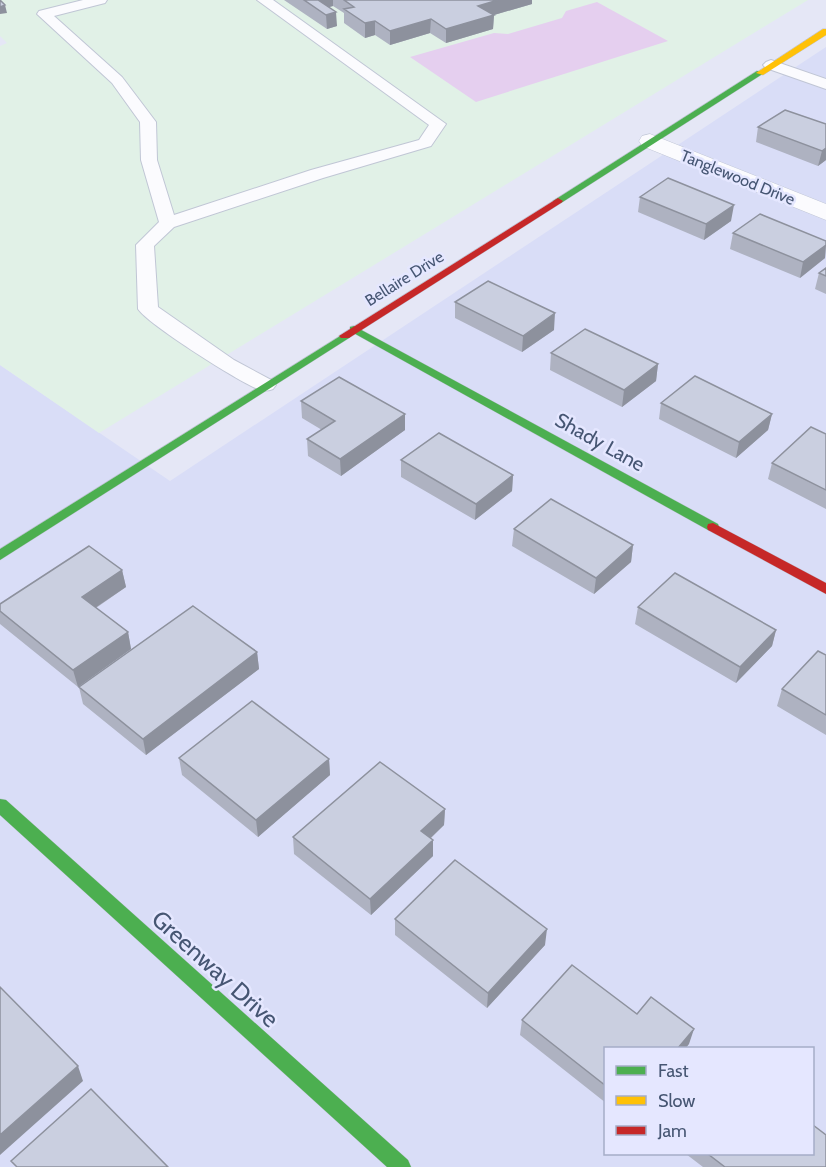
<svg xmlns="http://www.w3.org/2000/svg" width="826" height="1167" viewBox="0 0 826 1167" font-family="Cabin,sans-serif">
	<rect width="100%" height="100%" fill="#e5e7f6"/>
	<!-- residential -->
	<path fill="#d9ddf7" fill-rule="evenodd" d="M826 47V1167H0V365L170 481ZM606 1048H812V1154H606Z"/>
	<!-- education -->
	<path fill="#e1f1e7" d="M0 0H808L99 433 0 365V46L7 43 0 36Z"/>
	<!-- green -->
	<path fill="#e5cfef" d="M597 2 668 41 476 102 410 57 494 33 508 34 562 18 566 11Z"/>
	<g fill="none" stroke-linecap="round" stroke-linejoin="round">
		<defs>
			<path id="lane" d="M83 0H107L105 3 54 16 122 77 156 122 157 160 174 215 311 170 419 140 429 125 257 0H273L446 124 431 146 323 178 174 227 154 246 158 307 234 360 273 381 276 385 273 389C268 391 265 391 260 390 239 382 149 325 138 309L136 245 159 222 141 160 140 122 112 83 37 14 39 11Z
				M771 60 826 79V89L766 68 763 65 766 62Z"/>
			<path id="street" d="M650 134 826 204V220L642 146 639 141 642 136Z"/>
			<path id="fast" d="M757 71 764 73 561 203 553 201Z
				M354 326 718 524 719 527 713 531 708 530 350 331V327Z
				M345 333 351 336 349 338 0 560V549Z
				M0 799 6 800 408 1160 411 1167H387L0 815Z"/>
			<path id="slow" d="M823 29H826V35L763 75 756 73Z"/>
			<path id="jam" d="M558 198 563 201 561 203 349 338H341L339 336Z
				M713 523 826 583V594L708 530 707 527 708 524Z"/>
		</defs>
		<!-- lane casing -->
		<use href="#lane" stroke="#c0c6d5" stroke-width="2"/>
		<!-- street casing -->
		<use href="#street" stroke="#c0c6d5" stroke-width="1"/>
		<!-- fast casing -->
		<use href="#fast" stroke="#bfc4d4" stroke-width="1"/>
		<!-- slow casing -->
		<use href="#slow" stroke="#bfc4d4" stroke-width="1"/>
		<!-- jam casing -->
		<use href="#jam" stroke="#bfc4d4" stroke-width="1"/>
		<!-- lane -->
		<use href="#lane" fill="#fbfbfe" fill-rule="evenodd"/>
		<!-- street -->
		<use href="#street" fill="#fbfbfe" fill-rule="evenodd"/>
		<!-- fast -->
		<use href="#fast" fill="#4caf50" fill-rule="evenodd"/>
		<!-- slow -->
		<use href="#slow" fill="#ffc107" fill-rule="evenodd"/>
		<!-- jam -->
		<use href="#jam" fill="#c62828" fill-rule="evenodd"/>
	</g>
	<!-- wall -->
	<path fill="#aeb2c1" d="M284 0H532V4L494 15 493 29 446 43 430 33 390 45 375 35 365 38 344 23V13L333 6 329 7 337 26 327 29Z
		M826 124V160L818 166 756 142 758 127Z
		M640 197 731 221 704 240 638 212Z
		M733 233 826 241 825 258 800 278 730 249Z
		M826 268V294L815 289 819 273Z
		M455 302 554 330 522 352 455 318Z
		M551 353 658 364 656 381 622 407 550 370Z
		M301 401 405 430 341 476 308 456 307 439 322 430 302 418Z
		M661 403 772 414 768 430 736 458 659 419Z
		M826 434V509L768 479 772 463Z
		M401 460 513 475 512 491 475 520 401 477Z
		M514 529 633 545 631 562 594 594 512 546Z
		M122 570 126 587 96 608 128 632 131 649 78 687 0 624V604Z
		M638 607 776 630 772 646 736 683 635 624Z
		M257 652 259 669 146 755 83 704 79 687Z
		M826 655V735L777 706 782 689Z
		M179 758 329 759 330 775 258 837 182 775Z
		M445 809 444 825 431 838 433 856 371 915 294 854 293 837Z
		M395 919 545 945 487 1008 395 935Z
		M637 1014 689 1044 606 1048V1103L520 1035 522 1020Z
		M686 1154H813L826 1167H703Z"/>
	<!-- shaded-wall -->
	<path fill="#8d919d" d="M314 0H333V6L319 10Z
		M498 0H532V4L494 15 493 29 446 43V29L478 6Z
		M5 5 7 13 0 14V7Z
		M336 12 337 26 327 29 326 15Z
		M431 19 430 33 390 45V31Z
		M375 21V35L365 38V23Z
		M826 148V160L818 166 822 151Z
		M734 205 731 221 704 240 706 224Z
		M826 245 825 258 800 278 803 262Z
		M555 313 554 330 522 352 523 336Z
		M658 364 656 381 622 407 624 390Z
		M405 414V430L341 476 340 459Z
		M772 414 768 430 736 458 739 442Z
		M513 475 512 491 475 520 476 504Z
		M633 545 631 562 594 594 596 578Z
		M122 570 126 587 86 614 82 597Z
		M776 630 772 646 736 683 740 667Z
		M128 632 131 649 78 687 73 670Z
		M257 652 259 669 146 755 143 739Z
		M329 759 330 775 258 837 256 820Z
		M445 809 444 825 421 847V831Z
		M433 840V856L371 915 370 899Z
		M547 929 545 945 487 1008 488 993Z
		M694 1029 689 1044 686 1048H678Z
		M78 1066 83 1081 0 1155V1135Z"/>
	<!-- building -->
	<path fill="#cacfe0" stroke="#8d919d" stroke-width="1.5" d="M0 0 5 5 0 7Z
		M304 0H318L336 12 326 15Z
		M344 0H498L478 6 494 15 446 29 431 19 390 31 375 21 365 23 344 9 354 7Z
		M785 110 826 124V148L822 151 758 127Z
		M668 178 734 205 706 224 640 197Z
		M760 214 826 241V245L803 262 733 233Z
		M826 268V276L819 273Z
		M488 281 555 313 523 336 455 302Z
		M585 329 658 364 624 390 551 353Z
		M695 376 772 414 739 442 661 403Z
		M339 377 405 414 340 459 307 439 335 421 301 401Z
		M811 427 826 434V490L772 463Z
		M439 433 513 475 476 504 401 460Z
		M551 499 633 545 596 578 514 529Z
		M89 546 122 570 82 597 128 632 73 670 0 611V604Z
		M675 573 776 630 740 667 638 607Z
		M193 606 257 652 143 739 79 687Z
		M818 651 826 655V715L782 689Z
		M252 701 329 759 256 820 179 758Z
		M380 762 445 809 421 831 433 840 370 899 293 837Z
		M455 860 547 929 488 993 395 919Z
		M572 965 637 1014 651 997 694 1029 678 1048H606V1086L522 1020Z
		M0 987 78 1066 0 1135Z
		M91 1089 168 1167H17L11 1161Z
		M813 1125 826 1135V1167H725L708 1154H813Z"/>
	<g text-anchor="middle" stroke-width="5" stroke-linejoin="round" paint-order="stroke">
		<!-- far-street labels -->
		<g font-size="16" fill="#465673" stroke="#e5e7ff">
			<text transform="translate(738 177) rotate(22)" y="6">Tanglewood Drive</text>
			<text transform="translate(404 278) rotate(-32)" y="6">Bellaire Drive</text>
		</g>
		<!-- street labels -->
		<g font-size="20" fill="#465673" stroke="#e5e7ff">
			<text transform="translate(600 442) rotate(29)" y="7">Shady Lane</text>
		</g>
		<!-- near-street labels -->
		<g font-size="24" fill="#465673" stroke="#e5e7ff">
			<text transform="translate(215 969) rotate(42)" y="8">Greenway Drive</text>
		</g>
	</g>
	<!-- legend -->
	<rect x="604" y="1047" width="210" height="108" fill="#e5e7ff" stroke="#a5adc7" stroke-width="1.5"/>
	<rect x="616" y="1066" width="30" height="9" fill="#4caf50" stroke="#a5adc7" stroke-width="1.5"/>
	<text x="658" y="1077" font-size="18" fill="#465673">Fast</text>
	<rect x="616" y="1096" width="30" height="9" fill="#ffc107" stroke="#a5adc7" stroke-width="1.5"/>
	<text x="658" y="1107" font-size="18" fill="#465673">Slow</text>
	<rect x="616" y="1126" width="30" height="9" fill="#c62828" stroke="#a5adc7" stroke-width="1.5"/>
	<text x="658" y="1137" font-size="18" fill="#465673">Jam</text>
</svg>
